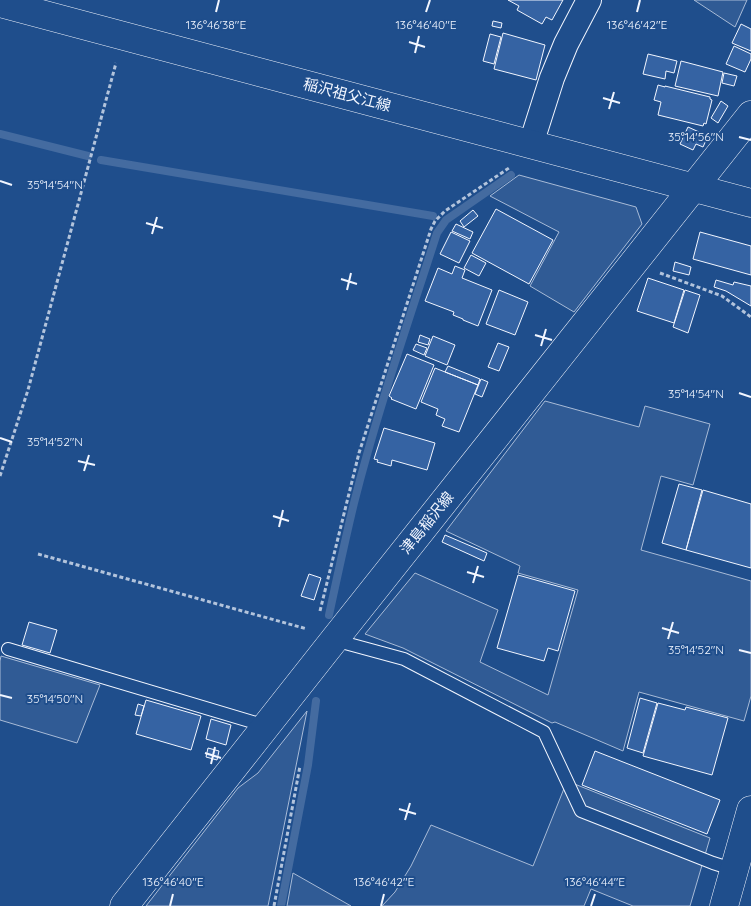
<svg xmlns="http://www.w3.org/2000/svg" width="751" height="906" viewBox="0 0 751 906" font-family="Quicksand,'Noto Sans JP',sans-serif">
	<rect width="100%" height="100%" fill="#1f4e8c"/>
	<!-- built -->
	<path fill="#305b95" stroke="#a8bbd7" d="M694 0H747L735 27Z
		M519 175 636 207 642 224 574 312 530 286 559 232 490 196Z
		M545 401 639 427 645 406 710 424 693 485 661 476 641 550 751 581V696L744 721 639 692 623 751 555 722 552 723 403 648 365 634 415 573 498 610 480 662 548 695 578 590 518 573 520 566 446 531Z
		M1 656 100 685 77 743 0 720V661Z
		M307 711 268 906H146L238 788 258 773Z
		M567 781 710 838 690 906H633L591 889 584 906H382L395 892 411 866 431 825 533 866Z
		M293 873 351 906H287Z"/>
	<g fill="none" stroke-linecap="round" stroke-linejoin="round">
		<!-- stream -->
		<path stroke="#446ba0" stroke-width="8" d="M0 134 88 156
			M101 160 433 216
			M329 615C337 578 345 540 354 503 377 412 408 323 437 233L446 220 511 175
			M281 906 308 765 316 701"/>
	</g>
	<!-- building -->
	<path fill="#3563a3" stroke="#f2f6ff" d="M508 0H563L552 20 546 17 542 24 517 10 519 6Z
		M493 21 502 23 501 28 492 26Z
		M741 24 751 29V51L732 43Z
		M503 33 545 45 536 80 494 69Z
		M490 34 501 37 494 64 483 61Z
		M734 46 751 54V59L745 72 726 64Z
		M648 54 677 61 674 73 666 71 665 79 643 74Z
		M681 61 723 72 718 96 675 86Z
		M724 73 737 76 734 86 722 83Z
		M658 85 665 87V86L710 97V99L712 100 706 124 704 123 703 126 658 115 661 102 654 100Z
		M721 101 728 106 718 123 711 118Z
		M688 127 708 136 703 147 696 144 693 150 680 144Z
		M496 209 553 240 529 284 472 253Z
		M473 210 478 216 464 227 460 221Z
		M456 224 473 232 470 239 452 231Z
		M451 232 470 241 459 263 440 254Z
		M700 232 751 246V275L693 259Z
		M471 255 486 263 479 276 464 268Z
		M675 262 691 267 689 275 673 271Z
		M455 266 465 270 462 278 492 290 478 326 463 320V319L453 315 454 312 425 301 438 268 452 274Z
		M648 278 684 290 674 323 637 311Z
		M716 280 733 285 734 282 751 286V306L726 291 714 287Z
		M499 290 528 302 515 335 486 324Z
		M685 290 700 295 688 333 673 327Z
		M420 335 430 339 428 345 418 342Z
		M433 336 455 345 447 365 425 356Z
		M498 343 509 347 499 371 488 367Z
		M416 344 427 348 424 355 413 350Z
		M407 354 434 365 416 409 391 399 392 398 389 396Z
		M448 366 480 379 478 385 445 372Z
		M435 368 478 385 459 432 442 426 445 419 436 415 438 409 421 402Z
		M481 379 488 382 482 397 475 394Z
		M384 428 435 443 427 470 392 460 391 466 377 462 378 460 374 459Z
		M679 484 702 490 686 550 662 543Z
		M703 490 751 504V568L686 550Z
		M445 535 487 553 484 561 442 542Z
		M309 574 321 578 314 600 301 596Z
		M518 575 575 591 558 651 548 648 544 661 497 648Z
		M29 622 57 630 50 653 22 645Z
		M640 698 657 703 643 753 627 748Z
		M146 700 201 716 191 750 136 734Z
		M658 703 685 710 686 707 728 718 712 775 643 756Z
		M138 704 144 706 141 716 135 715Z
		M211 719 231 725 226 745 206 739Z
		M208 748 219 751 217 760 206 757Z
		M595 751 720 800 707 834 582 785Z"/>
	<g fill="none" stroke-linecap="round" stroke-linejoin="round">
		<defs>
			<path id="lane" d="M334 640 404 659 544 732 581 811 713 863 735 870
				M8 649 266 726"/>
			<path id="street" d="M531 144 552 78 566 44 589 0"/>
			<path id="secondary" d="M0 3 751 203
				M124 906 334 640 751 115"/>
			<path id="primary" d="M724 906 751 810"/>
		</defs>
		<!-- lane casing -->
		<use href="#lane" stroke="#f2f6ff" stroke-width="14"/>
		<!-- street casing -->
		<use href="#street" stroke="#f2f6ff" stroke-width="26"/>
		<!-- secondary casing -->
		<use href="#secondary" stroke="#f2f6ff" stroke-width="29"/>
		<!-- primary casing -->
		<use href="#primary" stroke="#f2f6ff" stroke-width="29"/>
		<!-- path -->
		<path stroke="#b3c4dc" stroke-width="3" stroke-dasharray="4 2.5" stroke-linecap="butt" d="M660 273 722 296 751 317
			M0 476 28 390 116 63
			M38 554 307 629
			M320 611 359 453 431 229 435 221 445 211 509 168
			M274 906 300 766"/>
		<!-- lane -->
		<use href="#lane" stroke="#1f4e8c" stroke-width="12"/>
		<!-- street -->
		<use href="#street" stroke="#1f4e8c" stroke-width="24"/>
		<!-- secondary -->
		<use href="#secondary" stroke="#1f4e8c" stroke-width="28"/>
		<!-- primary -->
		<use href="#primary" stroke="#1f4e8c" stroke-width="28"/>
	</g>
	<!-- ticks -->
	<path fill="none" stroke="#f2f6ff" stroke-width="2" d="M216 12 219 0M426 12 430 0M637 12 640 0M409 42 425 47M415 53 419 36M603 98 620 103M609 109 614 92M739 137 751 140M0 181 12 185M146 223 163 228M152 234 157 217M341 279 357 284M347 290 351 273M535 335 552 340M541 346 546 329M739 393 751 397M0 438 12 442M78 461 95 465M84 471 89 455M273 516 289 521M279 527 283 510M467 572 484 577M473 583 478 566M662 628 679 633M668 639 673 622M739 650 751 653M0 695 12 698M205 753 221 758M211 764 215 747M399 809 416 814M405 820 410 803M170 906 173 894M381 906 384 894M591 906 595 894"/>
	<g text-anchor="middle" stroke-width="4" stroke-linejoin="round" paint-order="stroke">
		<!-- street labels -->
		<g font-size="15" fill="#f2f6ff" stroke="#1f4e8c">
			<text transform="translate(347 95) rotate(15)" y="5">稲沢祖父江線</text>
			<text transform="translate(427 523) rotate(-51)" y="5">津島稲沢線</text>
		</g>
	</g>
	<g font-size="12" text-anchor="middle" fill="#f2f6ff" stroke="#1f4e8c" stroke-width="4" stroke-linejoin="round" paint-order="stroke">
		<text x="216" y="29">136°46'38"E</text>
		<text x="426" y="29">136°46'40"E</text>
		<text x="637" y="29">136°46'42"E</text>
		<text x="696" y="141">35°14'56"N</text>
		<text x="55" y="189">35°14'54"N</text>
		<text x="696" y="398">35°14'54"N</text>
		<text x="55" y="446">35°14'52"N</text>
		<text x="696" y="654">35°14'52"N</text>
		<text x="55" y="703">35°14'50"N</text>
		<text x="173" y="886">136°46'40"E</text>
		<text x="384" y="886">136°46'42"E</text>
		<text x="595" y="886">136°46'44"E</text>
	</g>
</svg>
